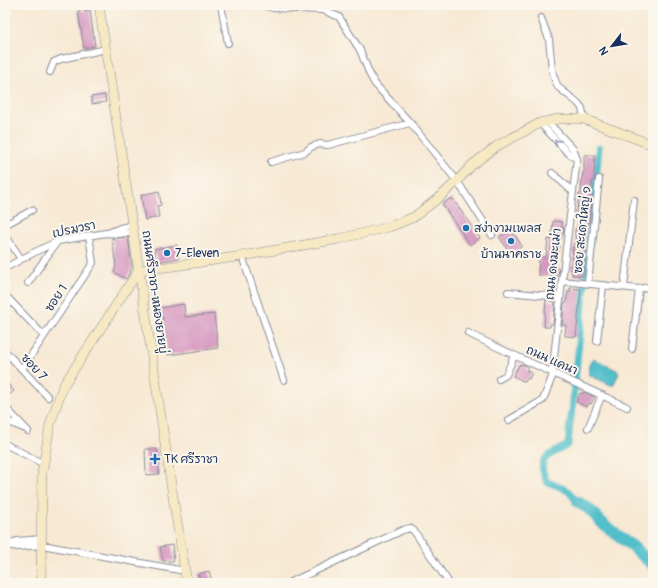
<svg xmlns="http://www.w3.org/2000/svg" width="658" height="588" viewBox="0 0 658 588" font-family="Pangolin,'Playpen Sans Thai',sans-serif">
	<rect width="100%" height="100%" fill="#fbf7ec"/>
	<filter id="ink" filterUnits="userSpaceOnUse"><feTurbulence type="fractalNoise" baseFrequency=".025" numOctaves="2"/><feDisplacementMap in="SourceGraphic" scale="8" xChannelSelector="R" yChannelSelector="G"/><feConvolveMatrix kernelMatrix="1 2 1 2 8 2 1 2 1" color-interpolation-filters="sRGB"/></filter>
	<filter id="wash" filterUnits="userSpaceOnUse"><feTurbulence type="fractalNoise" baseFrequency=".012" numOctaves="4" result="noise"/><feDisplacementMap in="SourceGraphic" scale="16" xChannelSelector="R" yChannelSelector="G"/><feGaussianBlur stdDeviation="0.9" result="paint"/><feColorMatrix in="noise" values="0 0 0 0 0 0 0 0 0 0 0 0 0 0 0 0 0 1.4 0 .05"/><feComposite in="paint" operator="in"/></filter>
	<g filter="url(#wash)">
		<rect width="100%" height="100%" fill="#f7e9d4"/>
		<!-- water -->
		<path fill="#52bfcb" stroke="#367794" d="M595 359 618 371 619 373 613 386 589 375C588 370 590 365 592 360Z"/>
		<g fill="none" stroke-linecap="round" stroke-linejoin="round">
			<!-- canal -->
			<path stroke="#52bfcb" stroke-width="7" d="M578 502C574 499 572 495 569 492 563 487 554 485 547 482 534 457 550 455 568 445L570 423 572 410 599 148"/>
			<!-- river -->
			<path stroke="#52bfcb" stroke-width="12" d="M578 502 589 509 603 524 633 547 653 565"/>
		</g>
		<g id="blocks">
			<!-- building -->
			<path fill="#d698c0" d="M90 10 95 46 84 48 78 11Z
				M105 95 106 102 92 104 91 97Z
				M584 155H595L594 181H592L589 224H587L583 276 572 275 573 271 571 270V265H573L574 253H572L573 247H575L576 236H575V229H577L578 219H576L579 194H581V190L583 172H584Z
				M159 191 161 205 157 206 159 217 145 220 141 195Z
				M452 198 480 238 470 245 442 204Z
				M553 221 562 222V228H564L563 235H561V240H560L558 253H556L555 268H559L558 276 538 275 539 257H546L548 239 551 240Z
				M511 229 522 246 511 254 499 237Z
				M128 237 132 268 126 279 114 272 116 266 112 238H119Z
				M177 245 179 258 157 262 154 249Z
				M570 288 581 289 576 337 565 336 566 325H562L564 303H566L568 291 570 292Z
				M546 300 555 302 553 324H550V327H544Z
				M184 304 185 317 214 314 218 348 168 355 162 321 163 320 160 308Z
				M520 364 522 365 523 364 528 367 526 370 532 373 529 379 528 378 525 382 513 376Z
				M5 380 14 391 5 398Z
				M583 392 595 397 591 404 589 403 587 407 576 402 580 393 583 394Z
				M145 449H157L159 474 146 475Z
				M172 545 174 561H163L160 547Z
				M209 571 212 582 201 583 198 574Z"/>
		</g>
	</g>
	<g filter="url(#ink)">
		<use href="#blocks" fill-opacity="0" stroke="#898c99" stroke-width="1"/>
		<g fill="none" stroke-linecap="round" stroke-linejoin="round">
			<defs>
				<path id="street" d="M221 5 228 43
					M262 5 273 8 323 10 339 17 360 50 370 75 375 84 412 125 457 181 492 235
					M541 18 549 39 552 70 555 80 558 87 578 103 582 108 584 119
					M50 72 54 62 61 59 106 49
					M540 123 568 153 577 159
					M271 162 305 152 311 147 320 144 328 145 410 123
					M552 173 572 191
					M5 225 32 210
					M108 233 120 228 133 225
					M5 235 21 259
					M242 256 284 380
					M5 268 35 252 58 241 106 233 119 234 134 232
					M562 281 639 289 653 286
					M28 283 57 242
					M588 283 599 179
					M624 287 634 200
					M508 292 560 297
					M5 295 44 336
					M468 333C520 359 574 382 627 407
					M597 341 603 285
					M632 349 639 289
					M5 351 48 397
					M22 369 93 263 89 235
					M499 379 506 375 514 356
					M5 407 28 431
					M5 420 23 428
					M509 420 543 400 552 377 562 281 577 159 573 149 547 121
					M588 428 602 395
					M5 444 44 464
					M8 544 17 541 42 539
					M5 545 18 547 42 545 185 571
					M289 583 403 530 410 528 414 531 449 583"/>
				<path id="secondary" d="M99 5 175 510 187 583
					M41 583 42 474 50 425 63 386 139 270 174 266 242 256 338 239 389 227 414 217 441 196 457 181 472 165 497 146 540 123 558 119H584L653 145"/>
			</defs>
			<!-- street casing -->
			<use href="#street" stroke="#898c99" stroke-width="8"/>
			<!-- secondary casing -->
			<use href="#secondary" stroke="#898c99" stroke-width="10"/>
			<!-- street -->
			<use href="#street" stroke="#fff" stroke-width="6"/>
			<!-- secondary -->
			<use href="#secondary" stroke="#f6e9c3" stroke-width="9"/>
		</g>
		<!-- one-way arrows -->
		<defs><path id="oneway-chevron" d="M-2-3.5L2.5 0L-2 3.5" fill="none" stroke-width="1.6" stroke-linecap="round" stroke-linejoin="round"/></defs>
		<use stroke="#8d97ae" href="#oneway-chevron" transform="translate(557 142) rotate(-133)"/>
	</g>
	<!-- markers -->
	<g fill="#1f6fb2" stroke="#fbf7ec" stroke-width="1.5">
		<circle cx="466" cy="228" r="4"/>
		<circle cx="511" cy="241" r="4"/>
		<circle cx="167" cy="253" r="4"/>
		<path d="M153 453h4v4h4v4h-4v4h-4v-4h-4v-4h4z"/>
	</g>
	<g text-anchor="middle" stroke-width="4" stroke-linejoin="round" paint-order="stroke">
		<!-- poi labels -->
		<g font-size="12" fill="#1b2f5e" stroke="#fbf7ec" text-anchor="start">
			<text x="474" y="232">สง่างามเพลส</text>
			<text x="175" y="257">7-Eleven</text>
			<text x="511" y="258" text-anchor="middle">บ้านนาคราช</text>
			<text x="164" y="463">TK ศรีราชา</text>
		</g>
		<!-- street labels -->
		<g font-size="12" fill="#1b2f5e" stroke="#fbf7ec">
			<text transform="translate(74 229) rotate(-12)" y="4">เปรมวรา</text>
			<text transform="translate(582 230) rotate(-84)" y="4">ซอย สะเดาใหญ่ ๑</text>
			<text transform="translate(553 264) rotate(-84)" y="4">ถนน ดงมะเม่า</text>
			<text transform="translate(155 292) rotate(82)" y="4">ถนนศรีราชา-หนองยายบู่</text>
			<text transform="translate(56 298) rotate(-56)" y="4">ซอย 1</text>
			<text transform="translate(552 360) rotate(24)" y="4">ถนน แคนา</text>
			<text transform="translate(34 367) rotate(47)" y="4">ซอย 7</text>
		</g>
	</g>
	<!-- margin -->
	<rect width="658" height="588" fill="none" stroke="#fbf7ec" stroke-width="20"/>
	<!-- north arrow -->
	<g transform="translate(612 46) rotate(239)" stroke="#fbf7ec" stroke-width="3" paint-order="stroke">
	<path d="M0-3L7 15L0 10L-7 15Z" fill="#1b2f5e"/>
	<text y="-6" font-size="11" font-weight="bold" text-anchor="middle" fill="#1b2f5e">N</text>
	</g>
</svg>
